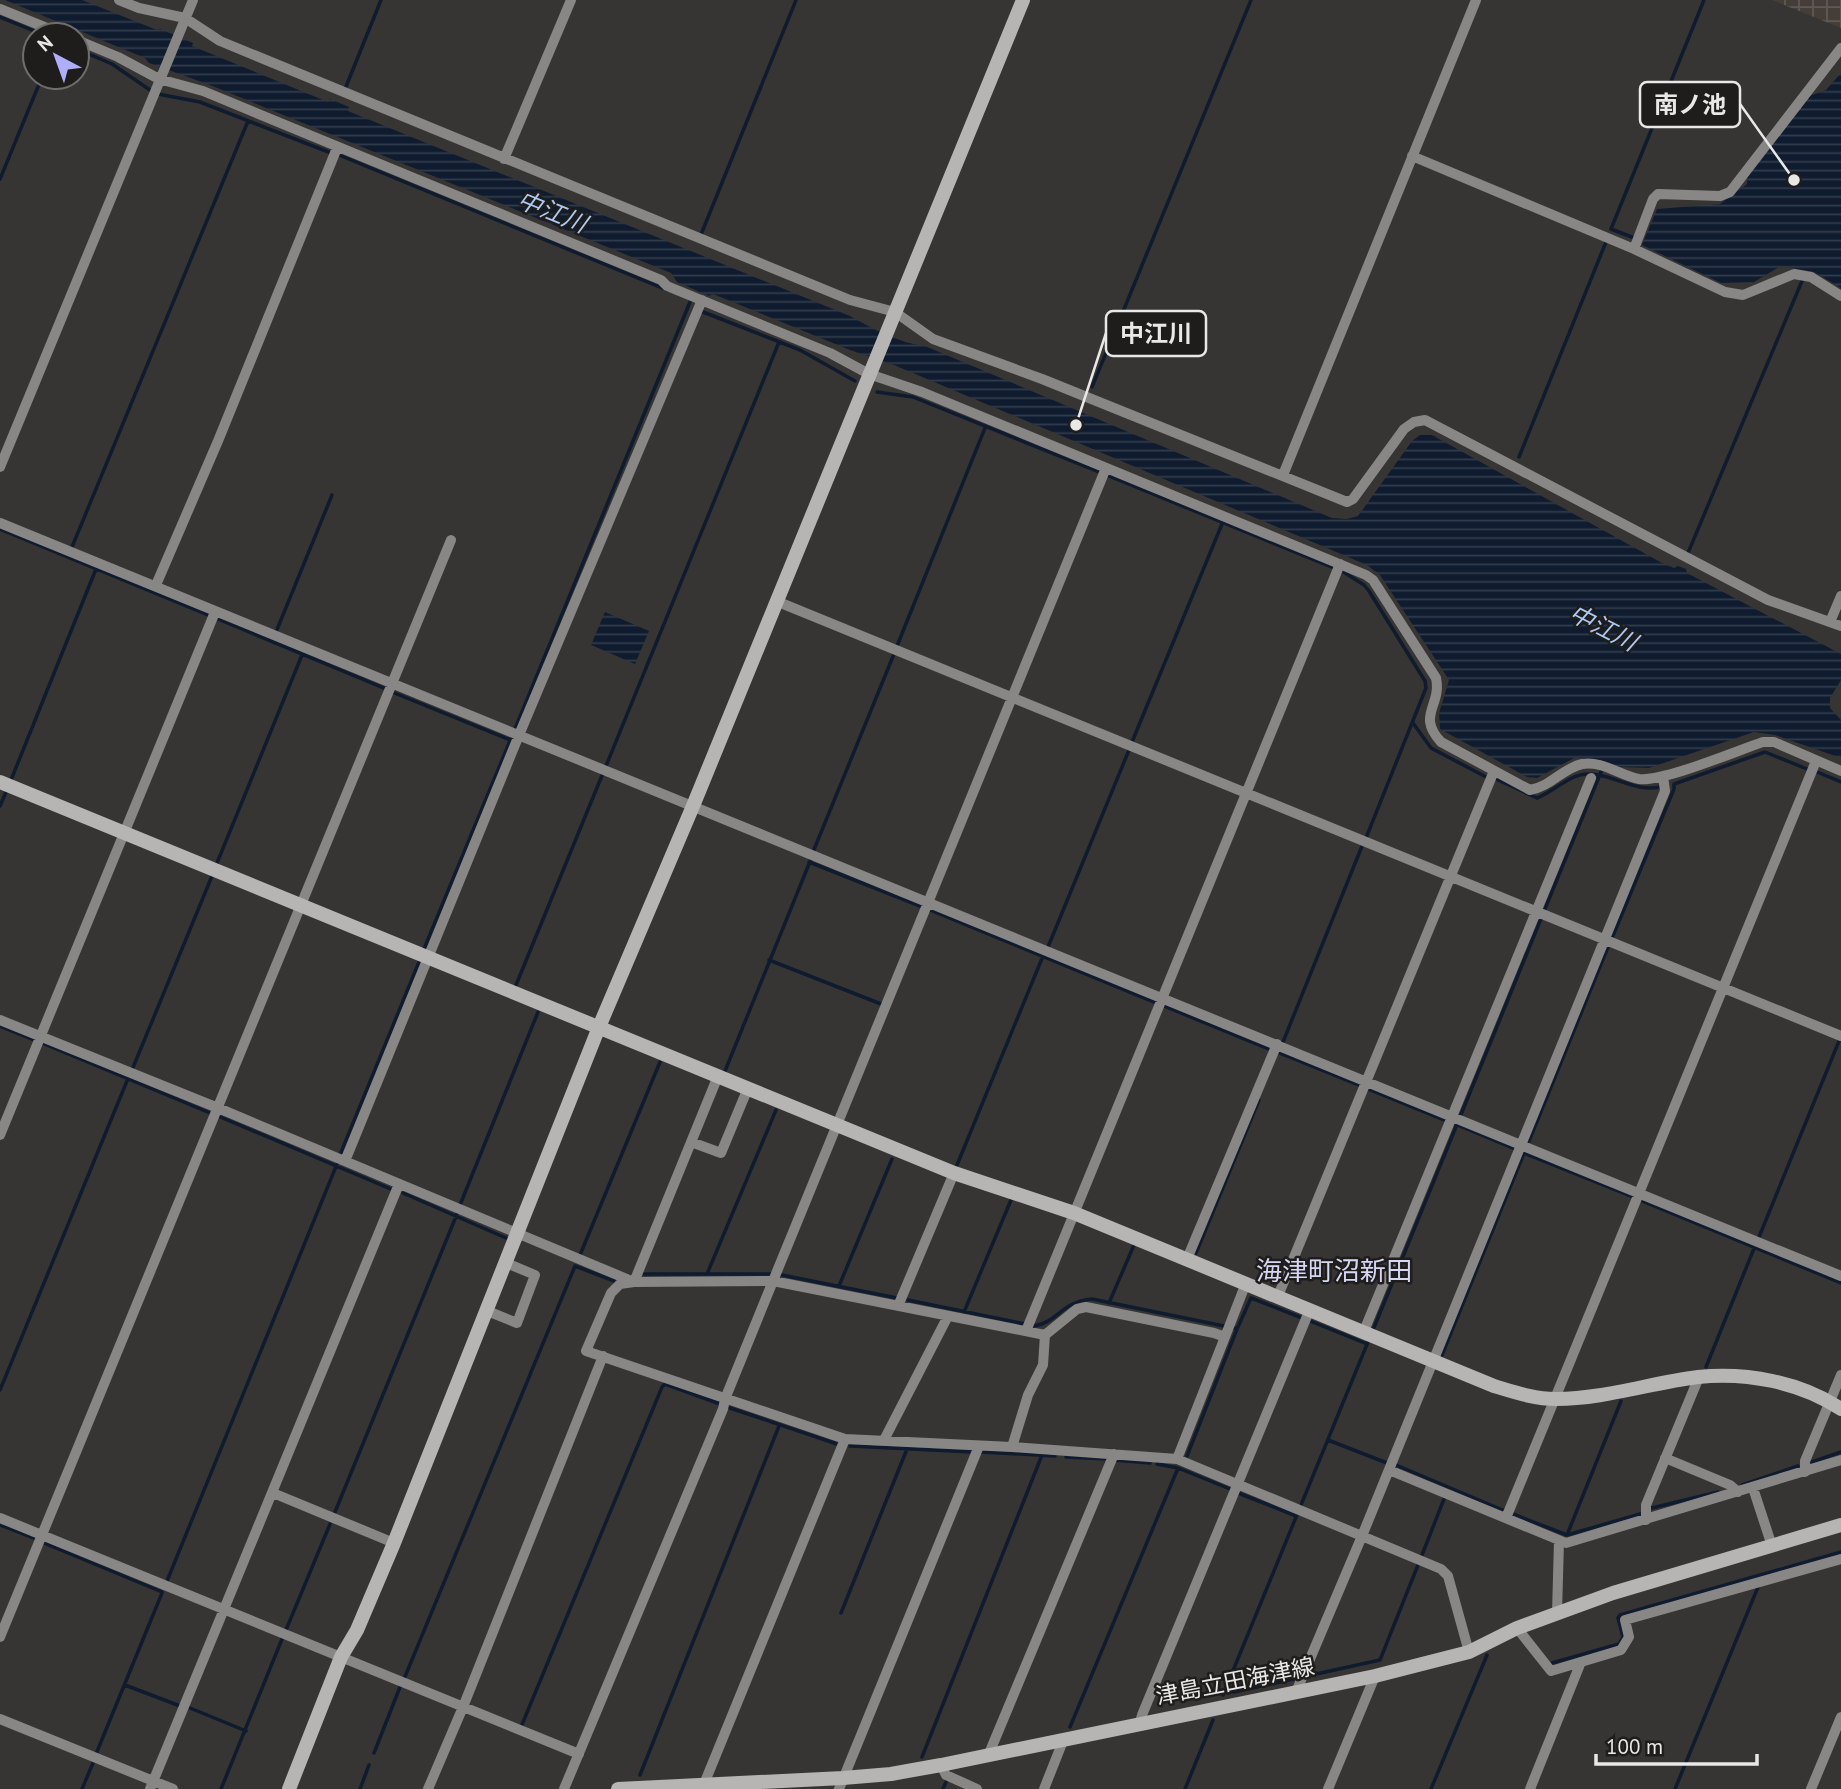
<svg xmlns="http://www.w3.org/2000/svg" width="1841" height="1789" viewBox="0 0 1841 1789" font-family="'PT Sans','Noto Sans JP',sans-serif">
	<defs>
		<pattern id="industrial-grid" width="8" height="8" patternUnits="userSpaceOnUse" patternTransform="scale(1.75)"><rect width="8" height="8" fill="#443d38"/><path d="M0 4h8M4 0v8" fill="none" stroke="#5f5955"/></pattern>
		<pattern id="water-rules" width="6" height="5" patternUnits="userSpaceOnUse" patternTransform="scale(1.75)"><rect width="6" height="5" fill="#0f1b2e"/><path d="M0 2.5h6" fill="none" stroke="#323c4c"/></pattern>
	</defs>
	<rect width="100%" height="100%" fill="#373533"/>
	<!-- industrial -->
	<path fill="url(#industrial-grid)" d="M1772 0H1841V28Z"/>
	<!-- water -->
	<path fill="url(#water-rules)" d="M5 0H82L157 30 160 29 193 43 192 46 328 102 330 99 349 107 348 111 850 316C873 329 899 343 925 346L1332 518 1347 519 1358 516 1412 441 1420 435H1432L1662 563 1674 568 1678 566 1686 569 1687 573 1841 654V680L1830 698V708L1841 720V758L1775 735 1754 732 1649 768 1619 767 1576 757 1537 778 1527 777 1440 729 1439 713 1449 680 1380 575 1367 565 894 365 850 350 713 294 709 296 677 282 671 273 210 85 149 63 145 58Z
		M1841 73V288L1814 272 1781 266 1754 282 1721 283 1642 245 1657 209 1720 204 1747 184V175L1809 96 1826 90Z
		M605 612 649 631 635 664 591 645Z"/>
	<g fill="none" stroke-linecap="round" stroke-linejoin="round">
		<!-- stream -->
		<path stroke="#0f1b2e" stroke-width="3.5" d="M0 17 44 35
			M77 49 112 64 150 90
			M345 89 381 0
			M158 94 200 102 331 153
			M339 155 667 290
			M0 179 42 77
			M700 237 796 0
			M1637 239 1611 229 1704 0
			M703 312 800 350 855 381
			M1092 387 1251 0
			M877 392 913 397 1099 472
			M1519 457 1606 242
			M1109 476 1334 568
			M0 529 208 615
			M72 547 248 121
			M1688 553 1802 281
			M1342 571 1364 585 1369 591 1425 681 1426 688 1366 838
			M218 619 386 689
			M276 632 332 495
			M897 646 985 428
			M392 692 510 740
			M1413 723 1431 748 1488 778
			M515 729 692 297
			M1132 742 1222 524
			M606 766 779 342
			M1817 772 1841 782
			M1496 779 1537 798C1553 792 1569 775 1586 774 1612 773 1635 793 1660 787
			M11 780 96 569
			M0 806 6 792
			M813 852 894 654
			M809 862 920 906
			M217 863 302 655
			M930 910 1156 1003
			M1612 938 1674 789V784L1765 752 1807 769
			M1048 947 1129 750
			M424 949 512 736
			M769 960 881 1004
			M516 985 603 773
			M1164 1006 1271 1050
			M0 1026 34 1040
			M1283 1042 1362 846
			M42 1043 210 1113
			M1277 1052 1361 1086
			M132 1070 212 876
			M725 1071 811 859
			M1368 1089 1444 1120
			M218 1116 393 1190
			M1455 1124 1515 1149
			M1529 1141 1608 947
			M340 1155 419 962
			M957 1165 1043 956
			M403 1193 506 1238
			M1642 1201 1841 1283
			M460 1205 538 1012
			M1759 1237 1839 1041
			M1196 1253 1259 1100
			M580 1255 660 1062
			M644 1274H771
			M707 1274 776 1110
			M782 1275 897 1298
			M839 1286 892 1159
			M908 1300 1025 1324
			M1109 1303 1134 1245
			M964 1312 1011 1200
			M1310 1321 1367 1344
			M1034 1326C1059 1322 1060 1302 1092 1299L1224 1326
			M1234 1328 1237 1329 1251 1298 1302 1318
			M1373 1330 1603 767
			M1442 1355 1524 1153 1633 1197
			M1706 1367 1755 1246
			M0 1390 129 1076
			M730 1408 837 1444
			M1328 1440 1387 1463
			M850 1446 973 1452
			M982 1452 1055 1456
			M1187 1456 1237 1329
			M1066 1457 1108 1459
			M1114 1460 1150 1463
			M1812 1462 1841 1452
			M1157 1464 1178 1468 1230 1489
			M1396 1465 1505 1511
			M1742 1485 1798 1466
			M1238 1493 1296 1516
			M1652 1508 1718 1492
			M335 1512 457 1214
			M1513 1514 1567 1535 1640 1514
			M0 1525 34 1538
			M1567 1535 1621 1401
			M44 1543 162 1592
			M1422 1555 1444 1499
			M167 1581 337 1164
			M841 1613 907 1449
			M286 1630 330 1524
			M1552 1663 1619 1644 1623 1637 1618 1618 1620 1615 1841 1552
			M1307 1676 1380 1660 1418 1565
			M404 1679 575 1266 614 1281
			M125 1685 180 1706
			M1225 1690 1234 1692 1298 1678
			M1223 1695 1370 1337
			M190 1708 246 1731
			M521 1727 662 1387 665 1384 720 1404
			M1070 1727 1178 1468
			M374 1753 400 1687
			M96 1754 162 1593
			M922 1757 1042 1455
			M640 1775 779 1426
			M82 1789 93 1763
			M221 1789 282 1639
			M360 1789 369 1765
			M943 1789 946 1782
			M1185 1789 1213 1720
			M1431 1789 1487 1655
			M1675 1789 1758 1587"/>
		<!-- street -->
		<path stroke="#888786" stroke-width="10" d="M119 0 139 8 185 18 220 41 850 300 895 312 933 339 1042 379 1347 502 1353 499 1404 429 1414 422 1425 420 1768 600 1841 626
			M0 9 64 35
			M77 40 118 57 159 79 203 91 661 280 667 286 830 353 869 374 922 392 1366 575 1373 580 1436 678C1442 706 1416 715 1441 742L1530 790C1550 787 1563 768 1582 764 1601 760 1621 776 1639 779 1663 782 1736 751 1763 742H1774L1841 771
			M1412 156 1634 249 1725 292 1743 295 1794 274 1811 277 1841 296
			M504 159 571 0
			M1634 249 1653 199 1658 194 1720 196 1730 192 1841 48
			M0 467 193 0
			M1283 475 1476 0
			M0 523 1841 1276
			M156 585 218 441 337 148
			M776 601 1841 1036
			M1830 622 1841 596
			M0 1020 218 1108 634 1282 773 1281 1045 1335 1077 1309 1086 1307 1214 1333 1225 1337 1246 1283
			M718 1076 634 1282 620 1284 611 1293 586 1351 845 1439 1012 1447 1177 1459 1441 1569 1448 1576 1469 1652
			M0 1135 215 612
			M691 1142 721 1153 748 1088
			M345 1161 519 735 702 300
			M1187 1259 1277 1044
			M1278 1296 1494 771
			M898 1306 954 1173
			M485 1310 517 1323 535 1275 504 1262
			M1026 1331 1340 564
			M1364 1331 1591 778
			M884 1440 948 1316
			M1012 1447 1028 1395 1043 1365 1045 1335
			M1665 1458 1730 1485 1738 1492
			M1177 1459 1225 1337
			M1389 1470 1566 1543 1841 1460
			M1805 1472V1461L1841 1375
			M1753 1488 1772 1546
			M273 1493 394 1543
			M0 1518 579 1754
			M1506 1518 1816 761
			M1646 1520V1505L1699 1377
			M1557 1613 1559 1541
			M1517 1628 1551 1671 1621 1650 1629 1637 1625 1620 1841 1559
			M0 1637 451 540
			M1296 1692 1362 1536 1665 791 1663 776
			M0 1719 173 1789
			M1140 1723 1142 1715 1310 1309
			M988 1756 1114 1454
			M941 1765 946 1775 977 1789
			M150 1789 399 1184
			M428 1789 463 1707 603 1356
			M564 1789 723 1409 725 1399 773 1281 1106 468
			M702 1789 845 1439
			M839 1789 979 1446
			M1044 1789 1063 1741
			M1328 1789 1375 1676
			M1530 1789 1581 1662
			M1811 1789 1841 1717"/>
		<!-- secondary -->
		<path stroke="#b7b5b3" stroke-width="14" d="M0 782 954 1173 1074 1213 1494 1386C1514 1392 1534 1399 1556 1399 1604 1399 1650 1383 1698 1377 1747 1372 1800 1382 1841 1409
			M289 1789 341 1657 357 1630 394 1543 599 1027 693 806 1023 0
			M618 1789 843 1778 891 1774 941 1765 1375 1676 1469 1652 1517 1628 1613 1593 1841 1525"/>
	</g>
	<g text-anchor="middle" stroke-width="5" stroke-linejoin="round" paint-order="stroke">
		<!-- street labels -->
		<g font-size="23" fill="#e9e8e6" stroke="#1e1d1c">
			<text transform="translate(1235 1681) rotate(-11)" y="8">津島立田海津線</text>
		</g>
		<!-- water labels -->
		<g font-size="24" font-style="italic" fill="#acc9f5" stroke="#1e1d1c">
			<text transform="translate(552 212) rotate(22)" y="8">中江川</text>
			<text transform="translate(1603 628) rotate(27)" y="8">中江川</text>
		</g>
		<!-- quarter labels -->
		<g font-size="26" fill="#d6d7f4" stroke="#1e1d1c">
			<text x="1334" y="1280">海津町沼新田</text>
		</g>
	</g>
	<!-- callouts -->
	<path fill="none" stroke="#e9e8e6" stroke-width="2.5" d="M1794 180L1740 104M1076 425L1106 333"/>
	<g fill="#e9e8e6" stroke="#1e1d1c" stroke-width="2.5">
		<circle cx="1794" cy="180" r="7"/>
		<circle cx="1076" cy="425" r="7"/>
	</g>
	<g fill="#1e1d1c" stroke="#e9e8e6" stroke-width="2.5">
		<rect x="1640" y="82" width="100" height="45" rx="7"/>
		<rect x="1106" y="311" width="100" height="45" rx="7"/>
	</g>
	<g font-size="24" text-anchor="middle" font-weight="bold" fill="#e9e8e6">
		<text x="1690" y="113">南ノ池</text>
		<text x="1156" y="342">中江川</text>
	</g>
	<!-- north arrow -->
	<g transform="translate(56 56) rotate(319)"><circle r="33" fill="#1e1d1c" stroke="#6f6e6d" stroke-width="2"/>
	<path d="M0-5L12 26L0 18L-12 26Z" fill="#afaefa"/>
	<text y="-10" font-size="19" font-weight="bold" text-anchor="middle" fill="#e9e8e6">N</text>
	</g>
	<!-- scale -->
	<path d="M1596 1754v10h161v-10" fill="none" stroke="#e9e8e6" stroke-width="3.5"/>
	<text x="1606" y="1754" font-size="21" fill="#e9e8e6" stroke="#1e1d1c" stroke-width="5" paint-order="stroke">100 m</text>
</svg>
